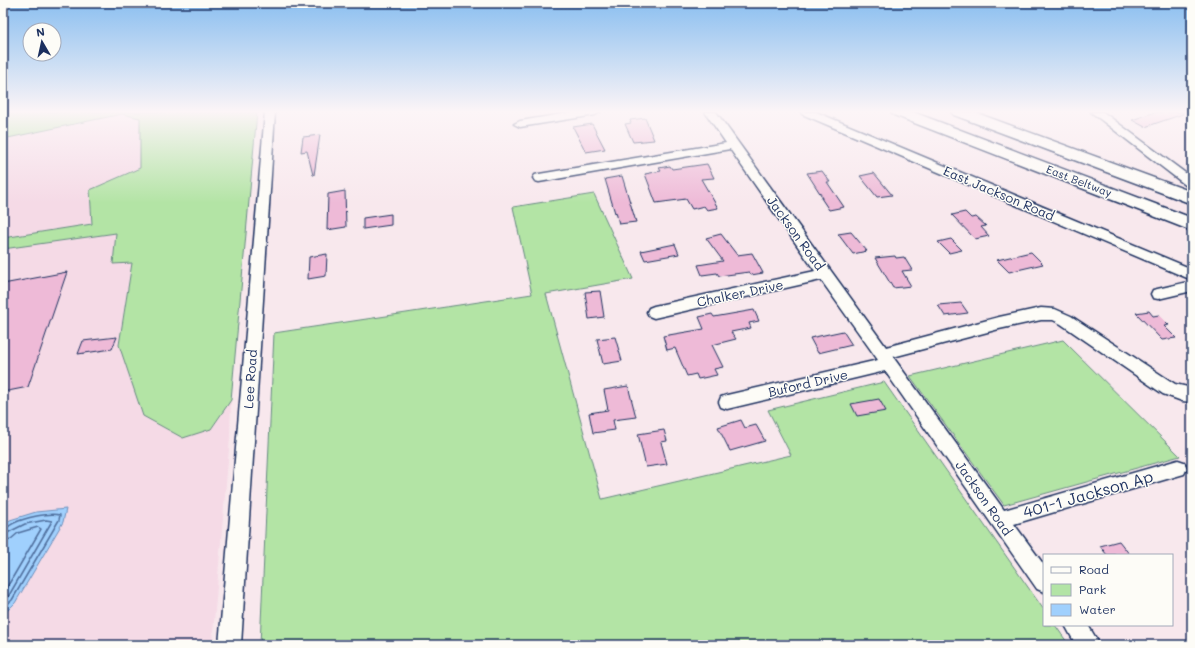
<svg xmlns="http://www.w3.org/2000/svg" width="1195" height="648" viewBox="0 0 1195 648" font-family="Mali,sans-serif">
	<rect width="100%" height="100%" fill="#f8e8ed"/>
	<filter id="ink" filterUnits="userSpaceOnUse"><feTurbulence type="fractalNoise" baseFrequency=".025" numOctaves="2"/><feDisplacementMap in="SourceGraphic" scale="8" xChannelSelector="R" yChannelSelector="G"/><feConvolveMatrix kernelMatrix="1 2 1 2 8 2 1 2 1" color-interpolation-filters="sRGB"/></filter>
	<g filter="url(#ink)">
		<!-- built -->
		<path fill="#f5dae6" d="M122 114 140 118V168L90 190 92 224 3 238V139Z
			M116 233 132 262 119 345 211 429 231 400 230 438 212 645H3V249Z"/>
		<!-- green -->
		<path fill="#b3e4a5" stroke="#678a82" d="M3 112H257L231 400 211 429 183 438 143 416 119 345 132 263 113 264 116 233 3 249V238L92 224 90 190 140 168V118L122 114 3 139Z
			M594 194 633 279 546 294 602 499 791 455 768 410 884 382 1044 610V625H1055L1069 645H260L274 333 532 294 513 207Z
			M1063 340 1180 456 1004 505 910 376Z"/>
		<!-- water -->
		<path fill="#a0d0fd" stroke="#6b90bd" d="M66 509 63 522 15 603 6 612H3V527L10 520 36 512Z"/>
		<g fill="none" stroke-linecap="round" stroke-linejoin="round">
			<!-- shore -->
			<path stroke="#506f9e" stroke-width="1.5" d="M3 530C7 528 10 525 14 523 24 518 49 512 60 515L59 520 12 600 3 608
				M3 535 25 524 46 520 52 521 8 597 3 602
				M3 541 11 539 18 533 38 527 41 529 3 594"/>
		</g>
		<!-- building -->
		<path fill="#eebad7" stroke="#1b2f5e" d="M1155 112H1182L1183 114 1145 127 1132 120Z
			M645 118 654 140 633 142 625 124 631 123 630 120Z
			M592 124 605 149 586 152 573 127Z
			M320 135 314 175H313L307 151 301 152 303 137Z
			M707 164 714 178 701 179 718 208 707 210 704 206 692 209 686 199 656 203 645 174 661 171 659 168 670 166 672 169Z
			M822 171 830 182H827L844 207 829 210 821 198H823L807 173Z
			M874 173 892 195 877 197 860 176Z
			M622 176 636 222 619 224 616 212 615 213 605 179Z
			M345 191 346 227 327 230 328 194Z
			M965 212 971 218 976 217 986 226 981 227 989 236 975 239 952 215Z
			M391 214V225L363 229V218Z
			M851 232 867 251 853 254 838 234Z
			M721 234 737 255 752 253 763 273 751 275 749 272 719 276 717 273 702 275 698 265 723 261 706 238Z
			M951 239 962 250 949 253 938 242Z
			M675 244 679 254 645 260 641 251Z
			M1031 252 1043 264 1009 272 997 260Z
			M327 254 326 276 308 279 309 257Z
			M895 256 896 258 904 257 912 270 902 271 911 286 893 288 875 258Z
			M67 272 28 387 3 392V284Z
			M600 291 604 317 589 319 585 292Z
			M961 303 968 313 945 316 938 305Z
			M754 310 759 321 749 323 751 328 731 332 736 339 712 345 723 367 714 369 717 375 698 379 696 374 687 376 675 348 667 350 663 336 704 329 699 317 712 314 714 317Z
			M1149 311 1153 316 1159 315 1169 325 1164 326 1176 338 1162 340 1136 313Z
			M843 331 852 345 818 353 810 338Z
			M117 337 112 349 78 354 83 341Z
			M615 337 622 361 603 364 597 339Z
			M628 386 636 417 613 420 615 430 593 433 589 413 608 410 604 390Z
			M879 399 886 411 857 416 851 404Z
			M741 420 745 428 756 425 765 441 730 451 718 427Z
			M664 430 667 441 661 442 667 464 646 467 638 434Z
			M1119 541 1130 555H1107L1100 546Z"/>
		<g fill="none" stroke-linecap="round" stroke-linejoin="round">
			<defs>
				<path id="minor" d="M265 112H275L241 645H219Z
					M574 112H600L595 115 520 127 514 124 520 121Z
					M705 112H716L886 347 999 317 1041 308 1055 309 1071 316 1175 384 1192 388V402L1182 401 1163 394 1061 324 1053 320H1041L999 329 893 357 1004 510 1178 460 1184 462 1187 468 1184 474 1014 524 1044 565V592L1037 589 885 371 727 409 721 407 719 402 721 397 727 395 878 360 821 280 654 318 649 316 647 312 649 308 654 306 815 271 730 149 539 182 535 181 533 178 535 175 539 174 726 143Z
					M801 112H816L1192 269V280L802 114Z
					M1091 112H1103L1192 178V188L1188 187Z
					M1192 281V291L1158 299 1153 298 1151 294 1153 290Z
					M1065 625H1088L1100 645H1076Z"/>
				<path id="highway" d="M891 112H913L1192 218V231L894 115Z
					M951 112H974L1192 192V204L954 115Z"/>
			</defs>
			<!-- minor casing -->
			<use href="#minor" stroke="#1b2f5e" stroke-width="3"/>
			<!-- highway casing -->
			<use href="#highway" stroke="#1b2f5e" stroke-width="3"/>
			<!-- minor -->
			<use href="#minor" fill="#fdfcf7" fill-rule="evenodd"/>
			<!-- highway -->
			<use href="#highway" fill="#fdfcf7" fill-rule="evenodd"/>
		</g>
	</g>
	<!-- sky -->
	<linearGradient id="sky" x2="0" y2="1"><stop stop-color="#8bbff0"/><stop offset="0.55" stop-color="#fcf5f7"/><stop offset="1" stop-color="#fcf5f7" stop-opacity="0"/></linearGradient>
	<rect width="1195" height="203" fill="url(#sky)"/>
	<g text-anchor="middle" stroke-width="3" stroke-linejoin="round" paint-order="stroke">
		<!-- far-street labels -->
		<g font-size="11" fill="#1b2f5e" stroke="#fdfcf7">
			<text transform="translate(1079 181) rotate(21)" y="4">East Beltway</text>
		</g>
		<!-- street labels -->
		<g font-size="13" fill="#1b2f5e" stroke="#fdfcf7">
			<text transform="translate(999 193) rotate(23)" y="5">East Jackson Road</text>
			<text transform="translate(796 233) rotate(54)" y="5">Jackson Road</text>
			<text transform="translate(740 293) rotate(-12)" y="5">Chalker Drive</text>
			<text transform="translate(250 379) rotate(-86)" y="5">Lee Road</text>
			<text transform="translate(808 383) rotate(-13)" y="5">Buford Drive</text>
			<text transform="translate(984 498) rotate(55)" y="5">Jackson Road</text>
		</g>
		<!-- near-street labels -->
		<g font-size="16" fill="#1b2f5e" stroke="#fdfcf7">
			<text transform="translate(1088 494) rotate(-16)" y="6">401-1 Jackson Ap</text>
		</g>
	</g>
	<!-- margin -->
	<rect width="1195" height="648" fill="none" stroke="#fdfcf7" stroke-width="16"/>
	<rect x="8" y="8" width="1179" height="632" fill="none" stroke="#1b2f5e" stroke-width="1.5" filter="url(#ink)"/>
	<!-- legend -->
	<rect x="1043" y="554" width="130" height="72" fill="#fdfcf7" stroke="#a3aaba"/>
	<rect x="1051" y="567" width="20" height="6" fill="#fdfcf7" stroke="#a3aaba"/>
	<text x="1079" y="574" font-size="12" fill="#1b2f5e">Road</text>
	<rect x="1051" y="584" width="20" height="12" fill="#b3e4a5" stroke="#a3aaba"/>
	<text x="1079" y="594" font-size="12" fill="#1b2f5e">Park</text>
	<rect x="1051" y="604" width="20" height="12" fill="#a0d0fd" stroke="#a3aaba"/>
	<text x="1079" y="614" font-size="12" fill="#1b2f5e">Water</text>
	<!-- north arrow -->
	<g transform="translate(42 42) rotate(351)"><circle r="19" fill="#fdfcf7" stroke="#a3aaba"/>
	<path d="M0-3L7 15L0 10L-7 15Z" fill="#1b2f5e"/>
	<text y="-6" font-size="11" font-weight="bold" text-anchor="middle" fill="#1b2f5e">N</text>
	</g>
</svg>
